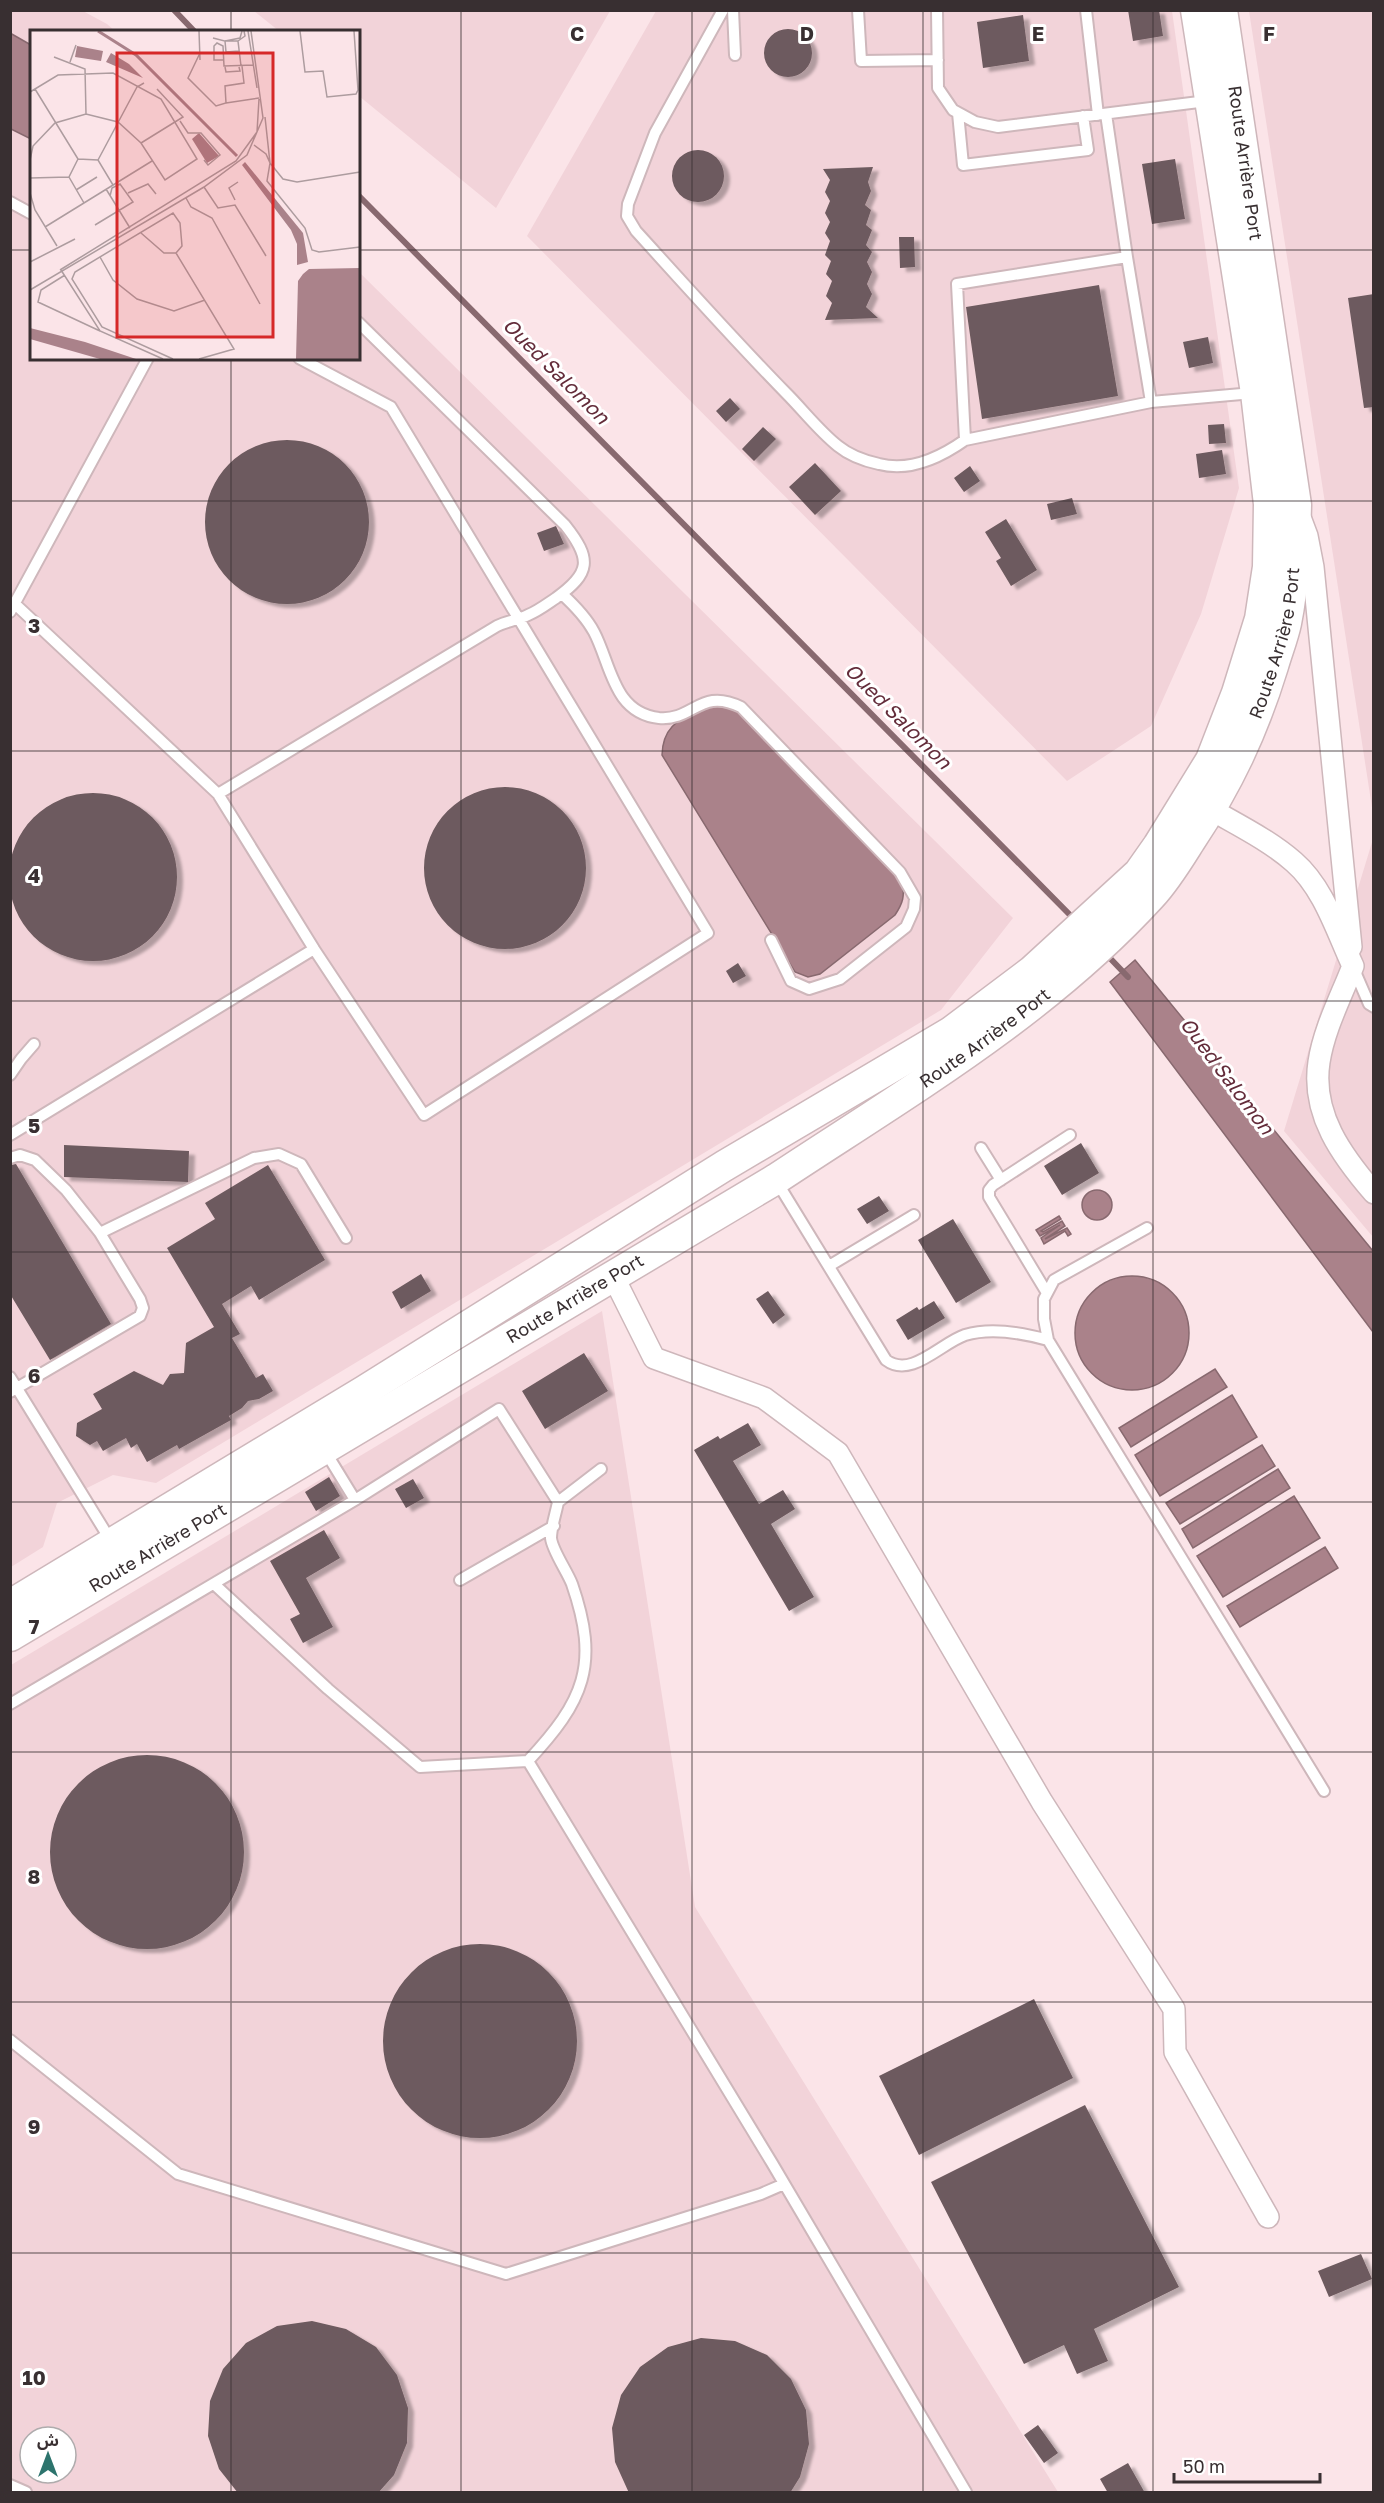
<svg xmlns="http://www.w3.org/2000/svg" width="1384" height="2503" viewBox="0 0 1384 2503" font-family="'Golos Text','Noto Sans Arabic',sans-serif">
	<defs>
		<filter id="shadow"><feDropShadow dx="6" dy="4" stdDeviation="1.5" flood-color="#0004"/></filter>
	</defs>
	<rect width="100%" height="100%" fill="#fbe4e8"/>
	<!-- built -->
	<path fill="#f2d3d9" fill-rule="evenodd" d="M81 10 107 24 115 31 32 32V358H358L359 272 1013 918 941 1010 156 1483 113 1475 57 1503 43 1547 11 1567 10 11Z
		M254 11H610L496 208 359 96 358 32 279 31Z
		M656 11H1172L1239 488 1201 614 1151 726 1067 781 527 236Z
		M1249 11H1373V814Z
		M1373 839V1237L1284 1131Z
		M602 1311 695 1907 1058 2492 11 2491V1665ZM30 2437H66V2473H30Z"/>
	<!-- water -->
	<path fill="#aa828a" stroke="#88696f" stroke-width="1.5" d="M10 33 31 45V139L11 129Z
		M712 702 729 704 741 713 902 882C905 896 903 903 895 915L820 974 808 977 795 972 662 755C663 721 686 718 712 702Z
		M1135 960 1373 1251V1332L1110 982Z
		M1082 1205a15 15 0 1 1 30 0a15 15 0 1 1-30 0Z
		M1059 1216 1061 1219 1041 1231 1043 1232 1062 1221 1065 1226 1045 1239 1067 1228 1071 1234 1068 1236 1065 1231 1044 1244 1041 1238 1060 1225 1040 1236 1036 1230Z
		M1075 1333a57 57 0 1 1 114 0a57 57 0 1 1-114 0Z
		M1215 1369 1227 1387 1131 1447 1119 1428Z
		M1232 1395 1257 1437 1160 1496 1135 1455Z
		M1262 1445 1275 1466 1180 1524 1166 1503Z
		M1278 1469 1290 1488 1193 1548 1182 1529Z
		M1294 1496 1320 1538 1223 1597 1197 1556Z
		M1325 1547 1338 1568 1240 1627 1227 1606Z"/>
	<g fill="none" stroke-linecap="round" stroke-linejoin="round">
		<!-- stream -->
		<path stroke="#88696f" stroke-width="6" d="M174 10 195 32
			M358 195 1075 920
			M1106 954 1128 977"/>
	</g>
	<!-- building -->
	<path fill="#6d5a5e" filter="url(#shadow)" d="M1128 10H1159L1163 36 1133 41Z
		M1023 15 1029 61 983 68 977 22Z
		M764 53a24 24 0 1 1 48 0a24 24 0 1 1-48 0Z
		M672 176a26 26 0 1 1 52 0a26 26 0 1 1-52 0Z
		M1175 159 1185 219 1152 224 1142 164Z
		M873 167 868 182 871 191 865 205 871 210 866 225 872 230 866 245 872 252 867 262 872 272 867 284 872 294 866 307 878 318 825 320 832 303 826 296 832 281 826 274 831 261 825 255 830 241 825 233 830 222 825 213 830 201 825 192 830 180 823 169Z
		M899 237H914L915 267 900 268Z
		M1099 285 1118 396 982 419 966 307Z
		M1374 294V407L1364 408 1348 298Z
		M1208 337 1213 363 1189 368 1183 342Z
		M730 398 740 409 726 422 716 411Z
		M1224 424 1226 443 1209 444 1208 425Z
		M763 427 776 439 754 461 742 449Z
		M205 522a82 82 0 1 1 164 0a82 82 0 1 1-164 0Z
		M1222 450 1226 474 1199 478 1196 454Z
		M815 463 841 491 815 515 789 487Z
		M970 466 980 481 964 492 954 478Z
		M1072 498 1077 514 1051 520 1047 504Z
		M1006 519 1037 570 1011 586 996 561 1001 558 985 532Z
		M556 526 564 544 544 551 537 533Z
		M424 868a81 81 0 1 1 162 0a81 81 0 1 1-162 0Z
		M9 877a84 84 0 1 1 168 0a84 84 0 1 1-168 0Z
		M738 963 746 976 733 983 726 971Z
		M1081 1143 1099 1173 1062 1195 1044 1166Z
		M64 1145 189 1151 188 1182 64 1177Z
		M16 1164 111 1324 50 1360 10 1294V1165Z
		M268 1165 325 1260 259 1300 251 1286 222 1304 240 1334 232 1338 256 1378 263 1374 273 1391 259 1399 248 1401 242 1408 229 1416 231 1420 179 1449 177 1445 147 1462 137 1444 131 1448 126 1438 103 1451 97 1441 90 1445 76 1436 77 1423 102 1409 93 1394 134 1371 163 1385 170 1374 184 1373 186 1343 214 1327 167 1248 215 1219 205 1203Z
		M879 1196 889 1211 867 1224 857 1209Z
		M953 1219 991 1282 956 1303 918 1240Z
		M421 1274 431 1291 401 1309 392 1292Z
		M768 1291 785 1315 773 1324 756 1299Z
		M934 1301 945 1318 908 1340 896 1320 917 1307 919 1310Z
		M584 1353 608 1391 545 1429 522 1391Z
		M748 1423 761 1445 733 1461 759 1504 783 1490 795 1509 771 1524 814 1597 789 1611 694 1450 718 1436 720 1439Z
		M329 1477 340 1496 316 1511 305 1492Z
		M413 1479 424 1498 406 1508 395 1489Z
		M324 1530 340 1558 306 1578 333 1627 303 1643 290 1619 300 1614 270 1561Z
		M50 1852a97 97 0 1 1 194 0a97 97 0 1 1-194 0Z
		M383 2041a97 97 0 1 1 194 0a97 97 0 1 1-194 0Z
		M1034 1999 1073 2078 919 2155 879 2076Z
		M1085 2105 1179 2287 1094 2329 1108 2361 1077 2374 1064 2345 1024 2364 931 2182Z
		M1361 2254 1372 2279 1329 2297 1318 2271Z
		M312 2321 346 2329 376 2347 397 2375 408 2408 407 2443 394 2475 378 2493H238L219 2469 208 2436 210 2401 223 2369 246 2343 277 2326Z
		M701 2338 735 2341 767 2355 791 2379 806 2410 809 2444 800 2477 790 2493H629L615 2462 612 2428 621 2395 640 2367 668 2347Z
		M1038 2425 1058 2453 1044 2463 1024 2435Z
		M1128 2463 1145 2493H1108L1100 2479Z"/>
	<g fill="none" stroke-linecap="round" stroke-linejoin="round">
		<defs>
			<path id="lane" d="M723 10 655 133 628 204 627 216 636 231C686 286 735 341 786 393 803 410 819 431 838 446 849 455 865 461 879 464 909 472 941 457 965 440L957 284 1127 257 1106 114
				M733 10 735 55
				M858 10 861 61 938 60
				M937 10 938 88 953 110 975 122 998 127 1207 101
				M1086 10 1098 115
				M958 113 963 165 1088 150 1083 116
				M10 202 32 214
				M1127 257 1151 402
				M965 440 1151 402 1253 393
				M562 594C574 605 586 617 594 632 611 664 613 713 659 718 694 721 700 687 741 707L900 872 915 898 914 909 906 927 840 979 809 989 791 981 771 940
				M10 603 15 604 218 794 314 949 424 1115 708 933 391 407 299 358
				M10 612 148 358
				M218 794 497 626C507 621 518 620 528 615 538 611 547 604 556 598 591 573 592 559 565 525L358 322
				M1353 967 1369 1004 1374 1007
				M10 1075 21 1059 34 1044
				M10 1135 314 949
				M981 1148 1001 1180
				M10 1158 20 1155 35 1160 66 1190 100 1233 140 1299 143 1308 140 1316 10 1392
				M777 1182 886 1360C911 1379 941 1343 965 1335 992 1327 1023 1333 1048 1340L1324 1791
				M100 1233 254 1158 279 1154 301 1164 346 1238
				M829 1266 914 1215
				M1047 1293 989 1197V1190L993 1185 1070 1135
				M1048 1340 1044 1319V1299L1054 1280 1147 1228
				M10 1377 111 1541
				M325 1451 355 1500
				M558 1502 601 1469
				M460 1580 554 1526
				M10 1704 355 1500 499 1409 558 1502C556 1513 551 1527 551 1538 552 1550 567 1571 572 1584 600 1665 584 1701 528 1761L420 1767 328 1689 214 1584
				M528 1761 772 2163 966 2492
				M10 2040 178 2174 506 2274 761 2194 784 2184
				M10 2485 26 2492"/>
			<path id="street" d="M1301 520 1307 536 1313 567 1351 947
				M1212 810C1240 826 1270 841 1294 862 1324 888 1337 932 1353 966 1341 997 1324 1029 1319 1062 1311 1114 1342 1156 1374 1193
				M613 1276 654 1358 764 1398 838 1453 1042 1802 1174 2009 1175 2052 1268 2217"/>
			<g id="secondary">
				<path d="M10 1605 364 1391 724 1166 951 1032 1032 971 1139 873 1158 846 1211 760 1237 693 1260 619 1268 567 1269 504 1256 393 1196 10"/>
				<path id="s1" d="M10 1636 776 1179C906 1093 1044 1013 1151 896 1166 880 1178 860 1190 841 1228 784 1253 731 1273 666 1277 652 1283 637 1286 623 1294 584 1295 545 1296 505L1222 10"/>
			</g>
		</defs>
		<!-- lane casing -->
		<use href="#lane" stroke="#ceb7bb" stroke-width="14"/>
		<!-- street casing -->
		<use href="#street" stroke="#ceb7bb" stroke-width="24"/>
		<!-- secondary casing -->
		<use href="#secondary" stroke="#ceb7bb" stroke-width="33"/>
		<!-- lane -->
		<use href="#lane" stroke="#fff" stroke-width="10"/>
		<!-- street -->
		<use href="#street" stroke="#fff" stroke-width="21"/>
		<!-- secondary -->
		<use href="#secondary" stroke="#fff" stroke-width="30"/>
	</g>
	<!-- grid -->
	<path fill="none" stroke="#382f31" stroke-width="1.5" stroke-opacity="0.55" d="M231 10V32M461 10V2492M692 10V2492M923 10V2492M1153 10V2492M10 250H32M358 250H1374M231 358V2492M10 501H1374M10 751H1374M10 1001H1374M10 1252H1374M10 1502H1374M10 1752H1374M10 2002H1374M10 2253H1374"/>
	<g text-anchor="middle" stroke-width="6" stroke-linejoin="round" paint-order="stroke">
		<!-- street labels -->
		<g font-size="18" fill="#382f31" stroke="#fff">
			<text transform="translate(1245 163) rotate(82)" y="6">Route Arrière Port</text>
			<text dy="6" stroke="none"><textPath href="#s1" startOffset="1648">Route Arrière Port</textPath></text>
			<text dy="6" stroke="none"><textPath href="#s1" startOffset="1144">Route Arrière Port</textPath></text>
			<text dy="6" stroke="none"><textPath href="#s1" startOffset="658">Route Arrière Port</textPath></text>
			<text dy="6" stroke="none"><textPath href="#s1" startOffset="172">Route Arrière Port</textPath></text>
		</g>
		<!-- water labels -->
		<g font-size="20" font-style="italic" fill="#632c3a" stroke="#fff">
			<text transform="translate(556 371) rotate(45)" y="7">Oued Salomon</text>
			<text transform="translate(898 716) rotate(45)" y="7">Oued Salomon</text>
			<text transform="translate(1227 1076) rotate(53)" y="7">Oued Salomon</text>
		</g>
	</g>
	<!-- overview -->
	<g transform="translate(30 30)">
		<rect width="330" height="330" fill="#fbe4e8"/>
		<path d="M47 16 73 21 71 31 45 27ZM81 23 99 34 113 48 76 32ZM169 103 189 126 177 133 162 109ZM215 132 273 203 278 232 267 235V214L261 200 212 135ZM330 238V329H266L268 251 273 244 279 239ZM0 298 55 312 106 329H70L0 309Z" fill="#aa828a"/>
		<path fill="none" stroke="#aa828a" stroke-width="3" d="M68 1 106 25 207 126"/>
		<path fill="none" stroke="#ad9c9f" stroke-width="1.5" d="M169 1 170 30M218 1 227 58M270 1 275 42 293 41 297 67 326 64 328 60 324 1M183 8 195 11 196 22 209 21M208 11H195L210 8 212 1M170 23 158 48 186 76 196 73 195 56 214 53 212 36M24 27 55 39 56 84M193 30H184V16L187 13 193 16 194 36 224 35M40 32 46 15M211 36 208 11 215 6 214 1M195 37 196 42 210 41 209 37M5 59 48 129M0 62 28 45 83 43 131 69 167 129 135 150 111 113 88 92 56 84 25 93 3 116 0 130M196 73 229 68M235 87 240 133 253 149 267 152 330 142M150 91 158 103H171L190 125 178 135 174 130M111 113 153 87 127 59M224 115 236 124 240 133 237 151 275 198 282 220 289 222 330 217M48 129 68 130 83 155M48 129 39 147 54 173M68 130 107 57 114 53M0 148 39 147M174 157 188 178 205 175 236 226M76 159 100 198M46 160 67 147M0 163 5 180 27 216M98 163 118 154 126 164M156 168 161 177 182 188 230 274M205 170 199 158 208 152M65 195 103 172 90 154 82 158 80 166M15 197 122 131M111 203 134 223H146L152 216 150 193 143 183 45 242 42 249 72 297 143 329M146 223 204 319 169 329M70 227 83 250 107 269 144 281 175 270M0 232 45 209M30 240 206 131 227 102 229 69M31 240 70 301 133 329M35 245 11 260 8 272 70 301M0 260 174 157 217 125 233 88 221 1"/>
		<path fill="#d62828" fill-opacity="0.15" stroke="#d62828" stroke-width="3" d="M87 23H243V307H87Z"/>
		<rect width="330" height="330" fill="none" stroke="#382f31" stroke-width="3"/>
	</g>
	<g font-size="20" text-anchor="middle" font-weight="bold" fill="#382f31" stroke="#fff" stroke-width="6" stroke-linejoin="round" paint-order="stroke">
		<text x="577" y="41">C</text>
		<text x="807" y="41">D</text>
		<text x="1038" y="41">E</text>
		<text x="1269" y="41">F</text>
		<text x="34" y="633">3</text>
		<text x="34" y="883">4</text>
		<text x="34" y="1133">5</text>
		<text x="34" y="1383">6</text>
		<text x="34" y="1634">7</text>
		<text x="34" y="1884">8</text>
		<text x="34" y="2134">9</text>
		<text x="34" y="2385">10</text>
	</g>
	<!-- border -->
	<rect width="1384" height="2503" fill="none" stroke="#382f31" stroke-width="24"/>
	<!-- north arrow -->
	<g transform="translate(48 2455)"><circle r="28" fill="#ffffff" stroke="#afacad" stroke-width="1.5"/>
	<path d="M0-4.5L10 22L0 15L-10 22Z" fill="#2d746d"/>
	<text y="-9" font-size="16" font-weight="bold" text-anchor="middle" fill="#382f31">ش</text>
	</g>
	<!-- scale -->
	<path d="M1174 2473v9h146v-9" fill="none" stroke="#382f31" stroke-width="3"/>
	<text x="1183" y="2473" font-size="18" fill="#382f31" stroke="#ffffff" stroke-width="4.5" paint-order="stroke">50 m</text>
</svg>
